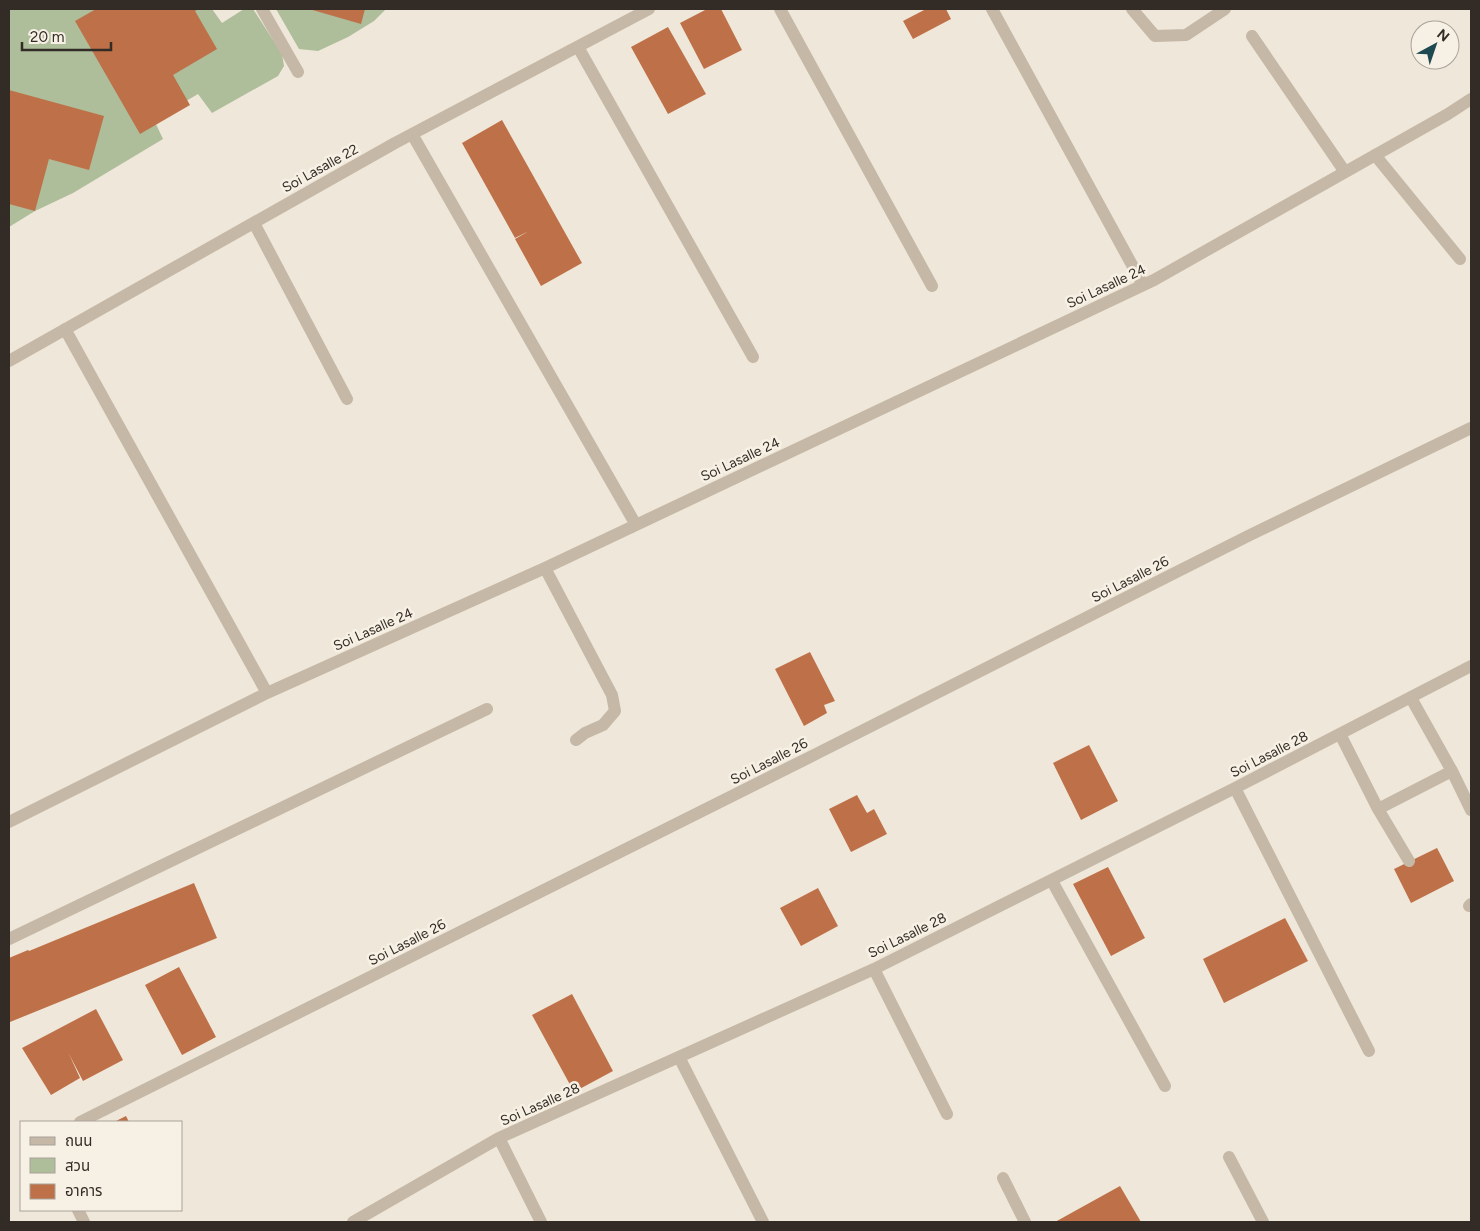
<svg xmlns="http://www.w3.org/2000/svg" width="1480" height="1231" viewBox="0 0 1480 1231" font-family="Figtree,'Noto Sans Thai',sans-serif">
	<rect width="100%" height="100%" fill="#efe7d9"/>
	<!-- green -->
	<path fill="#aebd9a" d="M9 9H212L222 23 244 9H253L282 54 284 66 278 76 212 113 198 94 154 120 163 139 73 193 35 211 9 227Z
		M276 9H386L374 21 348 37 318 51 299 49Z"/>
	<!-- building -->
	<path fill="#be7148" d="M96 9H198L195 11 217 49 173 75 190 105 140 134 75 21Z
		M309 9H365L361 24Z
		M707 9H721L742 50 704 69 680 23Z
		M926 9H946L951 19 913 39 903 21Z
		M668 27 706 94 668 114 631 47Z
		M9 90 104 116 89 170 49 159 35 211 9 204Z
		M502 120 582 263 541 286 515 239 529 231 515 238 462 143Z
		M810 652 835 701 824 705 827 713 804 726 775 669Z
		M1089 745 1118 801 1081 820 1053 763Z
		M857 795 867 813 874 809 887 834 851 852 829 809Z
		M1437 848 1454 881 1411 903 1394 869Z
		M1108 867 1145 938 1111 956 1073 884Z
		M194 883 217 938 10 1022 9 1019V958L28 950 29 951Z
		M818 888 838 926 801 946 780 908Z
		M1285 918 1308 961 1224 1003 1203 959Z
		M179 967 216 1037 182 1055 145 985Z
		M572 994 613 1071 574 1092 532 1015Z
		M96 1009 123 1060 83 1081 69 1054 80 1078 51 1095 22 1048Z
		M126 1116 129 1122H114Z
		M1120 1186 1141 1222H1055Z"/>
	<g fill="none" stroke-linecap="round" stroke-linejoin="round">
		<!-- minor -->
		<path stroke="#c6b8a6" stroke-width="12" d="M262 9 298 72
			M780 9 932 286
			M992 9 1143 285
			M1132 9 1155 36 1186 35 1225 9
			M1252 36 1345 172
			M578 47 753 357
			M412 134 636 525
			M1375 155 1460 259
			M254 223 347 399
			M65 329 267 693
			M9 361 395 143 649 9
			M545 568 612 695 615 711 603 725 585 733 576 740
			M1411 698 1452 771 1471 810
			M1340 734 1378 809 1409 861
			M1235 788 1369 1051
			M1378 809 1452 771
			M9 822 267 693 545 568 1154 280 1448 114 1471 99
			M1052 881 1165 1086
			M1469 906 1471 904
			M9 939 487 709
			M874 969 947 1114
			M679 1057 763 1222
			M80 1122 816 754 1250 535 1471 428
			M499 1138 541 1222
			M1229 1157 1263 1222
			M1003 1178 1025 1222
			M78 1210 84 1222
			M353 1222 499 1138 874 969 1235 788 1471 666"/>
	</g>
	<g text-anchor="middle" stroke-width="5" stroke-linejoin="round" paint-order="stroke">
		<!-- street labels -->
		<g font-size="14" fill="#332c26" stroke="#f7f1e5">
			<text transform="translate(320 168) rotate(-29)" y="5">Soi Lasalle 22</text>
			<text transform="translate(1106 286) rotate(-25)" y="5">Soi Lasalle 24</text>
			<text transform="translate(740 459) rotate(-25)" y="5">Soi Lasalle 24</text>
			<text transform="translate(1130 579) rotate(-27)" y="5">Soi Lasalle 26</text>
			<text transform="translate(373 629) rotate(-24)" y="5">Soi Lasalle 24</text>
			<text transform="translate(1269 754) rotate(-27)" y="5">Soi Lasalle 28</text>
			<text transform="translate(769 761) rotate(-27)" y="5">Soi Lasalle 26</text>
			<text transform="translate(907 935) rotate(-26)" y="5">Soi Lasalle 28</text>
			<text transform="translate(407 942) rotate(-27)" y="5">Soi Lasalle 26</text>
			<text transform="translate(540 1104) rotate(-24)" y="5">Soi Lasalle 28</text>
		</g>
	</g>
	<!-- border -->
	<rect width="1480" height="1231" fill="none" stroke="#332c26" stroke-width="20"/>
	<!-- legend -->
	<rect x="20" y="1121" width="162" height="90" fill="#f7f1e5" stroke="#a9a299"/>
	<rect x="30" y="1137" width="25" height="8" fill="#c6b8a6" stroke="#a9a299"/>
	<text x="65" y="1146" font-size="15" fill="#332c26">ถนน</text>
	<rect x="30" y="1158" width="25" height="15" fill="#aebd9a" stroke="#a9a299"/>
	<text x="65" y="1171" font-size="15" fill="#332c26">สวน</text>
	<rect x="30" y="1184" width="25" height="15" fill="#be7148" stroke="#a9a299"/>
	<text x="65" y="1196" font-size="15" fill="#332c26">อาคาร</text>
	<!-- north arrow -->
	<g transform="translate(1435 45) rotate(40)"><circle r="24" fill="#f7f1e5" stroke="#a9a299"/>
	<path d="M0-4L9 19L0 12L-9 19Z" fill="#1f4951"/>
	<text y="-8" font-size="14" font-weight="bold" text-anchor="middle" fill="#332c26">N</text>
	</g>
	<!-- scale -->
	<path d="M22 42v8h89v-8" fill="none" stroke="#332c26" stroke-width="2.5"/>
	<text x="30" y="42" font-size="15" fill="#332c26" stroke="#f7f1e5" stroke-width="4" paint-order="stroke">20 m</text>
</svg>
